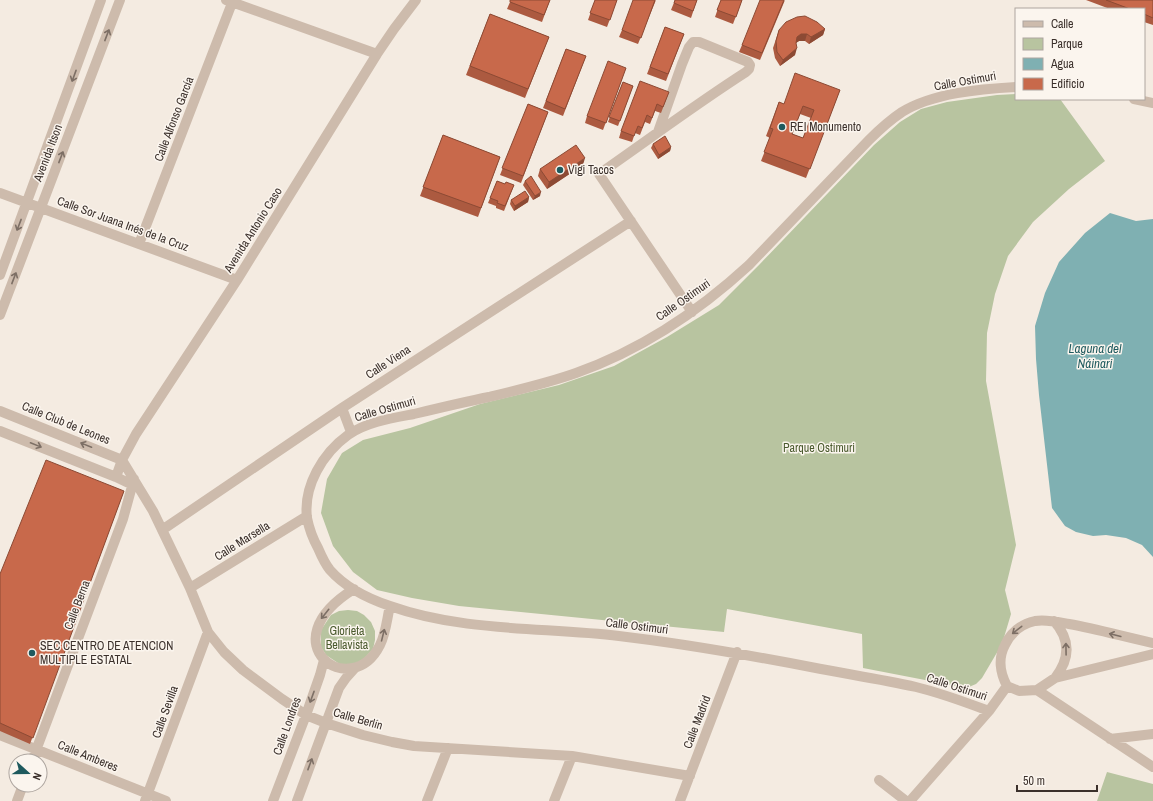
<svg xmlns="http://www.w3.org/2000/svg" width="1153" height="801" viewBox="0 0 1153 801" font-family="'Archivo Narrow',sans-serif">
	<rect width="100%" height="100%" fill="#f4ebe1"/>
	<!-- green -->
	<path fill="#b8c4a0" d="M1016 94V99H1060L1105 161 1069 189 1033 222 1008 256 995 294 987 333 986 381 1016 545 1005 590 1011 614 1002 644 982 678 976 684 964 689 956 686 863 668 862 634 727 609 724 632 459 606 412 598 377 590 353 572 333 546 321 513 327 479 342 453 363 440 410 428 480 404 559 385 614 366 667 337 719 305 759 265 874 145 900 122 921 109 947 102 997 95Z
		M348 610 357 611 364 615 371 622 375 631V640L373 649 360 663 341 665 326 655 321 647V630L331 615 339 611Z
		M1107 772 1153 784V801H1097Z"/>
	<!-- water -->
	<path fill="#7fb0b2" d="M1110 213 1136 221 1153 219V557L1142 545 1126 538 1106 535 1093 536 1076 532 1065 526 1052 508 1039 395 1036 359 1035 326 1045 293 1059 262 1085 233Z"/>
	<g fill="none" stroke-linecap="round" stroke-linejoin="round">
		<!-- minor -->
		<path stroke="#cdbbac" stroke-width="10" d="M226 0 377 54
			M1134 99 1153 103
			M658 132 682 64 689 47 693 42H699L748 62 750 65 749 69 746 72C696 104 648 140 599 174L692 312
			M0 193 237 280
			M139 244 232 3
			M0 275 101 0
			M0 315 120 0
			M342 408 351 432
			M0 411 122 460 153 511 190 588 208 632 224 652 243 670 282 699 306 715 326 723 363 735 392 742 414 746 572 756 690 776
			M0 431 116 477 139 488
			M116 477 122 460 136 434 237 280 377 54 394 29 416 0
			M162 530 342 408 631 221
			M190 588 307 516
			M354 589C267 643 351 703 380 645 386 633 387 618 390 606
			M1054 621C1071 640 1070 659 1055 678
			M1153 643C1125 637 1097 629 1069 624 1058 622 1046 619 1035 621 1022 624 1011 632 1005 645 998 658 1000 673 1007 686L1019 691 1037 690 1055 678 1153 654
			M1037 690 1153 767
			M989 711C965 702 941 693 916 687 885 680 853 675 821 669 754 656 687 644 619 636 543 627 463 632 390 606 369 599 345 587 330 570 325 564 321 555 318 548 313 539 309 528 307 518 303 486 323 453 348 435 366 422 393 418 414 414 439 408 464 402 489 397 518 390 548 383 576 373 641 350 699 311 749 265L869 140C879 130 890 120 902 112 933 93 980 89 1016 87
			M0 735 166 801
			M1110 739 1153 734
			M32 761 123 519 134 479
			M879 780 906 801
			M17 801 23 785
			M145 801 208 632
			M273 801 306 715 320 675 324 660
			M297 801 339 688 346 678 355 668
			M427 801 448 748
			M554 801 572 756
			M680 801 737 652
			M910 801 989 711 1007 686"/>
	</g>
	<!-- wall -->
	<path fill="#ac5a40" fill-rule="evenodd" d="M550 0 542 22 507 9 510 2Z
		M595 0H617L607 27 588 20Z
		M656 0 638 44 619 37 622 30Z
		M675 0H697L691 18 671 10Z
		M721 0H742L733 24 715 17Z
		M785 0 760 60 739 52 742 45Z
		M1086 0H1153V25L1144 22V9H1110Z
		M490 14 549 37 525 98 466 75Z
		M665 27 684 34 666 81 647 74Z
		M825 29 823 35 809 44 805 41H799L796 43 795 55 780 66 775 58 773 48 779 30Z
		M566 49 586 56 563 116 543 108Z
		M626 68 603 130 585 123 587 116Z
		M623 82 633 86 618 126 608 122Z
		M840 90 806 178 761 161 770 138 766 136 779 102 784 104ZM800 114 811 118 803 138 792 134Z
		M669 92 661 113 655 111 650 124 645 122 640 135 635 133 632 142 619 138 621 131Z
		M528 104 548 112 521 183 500 175Z
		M443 135 500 157 478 217 420 196Z
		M653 144 671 147 670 151 658 159 651 148Z
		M583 165 547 189 538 176 540 169Z
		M497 181 505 184 514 185 504 211 496 208V206L488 203Z
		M525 181 540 196 533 200 523 185Z
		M529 197 528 202 514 211 510 204 511 200Z
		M124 491 30 744 0 731V574Z"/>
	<!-- shaded-wall -->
	<path fill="#8c4a34" d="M825 29 823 35 809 44 811 37Z
		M801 34H807L805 41H799L794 44 797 37Z
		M797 48 795 55 780 66 783 60Z
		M671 147 670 151 658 159 659 155Z
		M585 158 583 165 547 189 549 182Z
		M541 192 540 196 533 200 535 196Z
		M529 197 528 202 514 211 515 206Z"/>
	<!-- building -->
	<path fill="#c8694b" stroke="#8c4a34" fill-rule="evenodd" d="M510 0H550L544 15 510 2Z
		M595 0H617L610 20 590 13Z
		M633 0H655L641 38 622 30Z
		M675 0H697L693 11 674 3Z
		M721 0H742L736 17 717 10Z
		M760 0H784L762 53 742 45Z
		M1106 0H1153V18L1144 14V9H1130Z
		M490 14 549 37 528 89 470 66Z
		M805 16 817 22 825 29 811 37 807 34H801L797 37 796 43 797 48 783 60 777 52 776 41 779 30 786 22 797 17Z
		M665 27 684 34 668 74 650 67Z
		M566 49 586 56 565 109 546 101Z
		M608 61 626 68 606 123 587 116Z
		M795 73 840 90 810 169 764 152 773 129 770 128 779 102 784 104ZM803 106 814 110 803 138 792 134Z
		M640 81 669 92 663 107 657 104 652 118 647 115 642 128 638 126 634 136 621 131Z
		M623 82 633 86 620 121 609 117Z
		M528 104 548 112 523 176 502 168Z
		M443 135 500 157 481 208 423 187Z
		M665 136 671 147 659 155 653 144Z
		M576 145 585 158 549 182 540 169Z
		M531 176 541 192 535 196 525 181Z
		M497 181 505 184 506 182 514 185 505 206 497 203 498 201 490 198Z
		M525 191 529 197 515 206 511 200Z
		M46 460 124 491 33 738 0 723V574Z"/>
	<!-- one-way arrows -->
	<defs><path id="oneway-shaft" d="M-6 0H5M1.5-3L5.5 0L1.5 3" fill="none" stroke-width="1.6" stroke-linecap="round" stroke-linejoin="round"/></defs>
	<g stroke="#7d6f65">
		<use href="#oneway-shaft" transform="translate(107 35) rotate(-69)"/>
		<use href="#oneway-shaft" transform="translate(74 76) rotate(110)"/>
		<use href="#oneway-shaft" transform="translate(61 157) rotate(-69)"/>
		<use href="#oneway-shaft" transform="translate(19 225) rotate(111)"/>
		<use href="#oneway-shaft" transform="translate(14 278) rotate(-69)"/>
		<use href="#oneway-shaft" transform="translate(36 445) rotate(22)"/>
		<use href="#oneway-shaft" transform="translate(86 445) rotate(-158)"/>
		<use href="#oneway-shaft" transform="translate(325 614) rotate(129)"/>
		<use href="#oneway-shaft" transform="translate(1017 630) rotate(142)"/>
		<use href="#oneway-shaft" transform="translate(383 635) rotate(-76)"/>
		<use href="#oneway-shaft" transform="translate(1115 635) rotate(-166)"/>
		<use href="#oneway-shaft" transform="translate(1066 649) rotate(-91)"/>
		<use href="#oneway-shaft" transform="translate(312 697) rotate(110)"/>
		<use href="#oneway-shaft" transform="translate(310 764) rotate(-70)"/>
	</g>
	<!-- markers -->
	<g fill="#1f5a5e" stroke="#fbf5ee" stroke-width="1.5">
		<circle cx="782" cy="127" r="4"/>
		<circle cx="560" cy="170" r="4"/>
		<circle cx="32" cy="653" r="4"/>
	</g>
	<g text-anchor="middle" stroke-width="3" stroke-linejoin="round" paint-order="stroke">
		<!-- street labels -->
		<g font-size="12" fill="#3b302b" stroke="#fbf5ee">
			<text transform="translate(965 81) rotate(-10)" y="4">Calle Ostimuri</text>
			<text transform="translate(174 119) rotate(-69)" y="4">Calle Alfonso García</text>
			<text transform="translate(48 153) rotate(-69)" y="4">Avenida Itson</text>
			<text transform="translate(123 224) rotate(20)" y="4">Calle Sor Juana Inés de la Cruz</text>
			<text transform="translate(253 230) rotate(-58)" y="4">Avenida Antonio Caso</text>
			<text transform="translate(683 300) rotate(-35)" y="4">Calle Ostimuri</text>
			<text transform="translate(388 362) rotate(-33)" y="4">Calle Viena</text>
			<text transform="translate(385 409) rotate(-16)" y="4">Calle Ostimuri</text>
			<text transform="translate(66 423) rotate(22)" y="4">Calle Club de Leones</text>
			<text transform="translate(242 541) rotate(-32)" y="4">Calle Marsella</text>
			<text transform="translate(77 605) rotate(-69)" y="4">Calle Berna</text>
			<text transform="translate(637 626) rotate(7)" y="4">Calle Ostimuri</text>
			<text transform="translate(957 687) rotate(18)" y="4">Calle Ostimuri</text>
			<text transform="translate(165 712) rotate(-70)" y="4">Calle Sevilla</text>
			<text transform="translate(358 719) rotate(16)" y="4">Calle Berlín</text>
			<text transform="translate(697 722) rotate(-69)" y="4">Calle Madrid</text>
			<text transform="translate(287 726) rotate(-70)" y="4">Calle Londres</text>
			<text transform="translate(88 756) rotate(22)" y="4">Calle Amberes</text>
		</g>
		<!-- poi labels -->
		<g font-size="12" fill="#3b302b" stroke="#fbf5ee" text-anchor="start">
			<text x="790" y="131">REI Monumento</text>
			<text x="568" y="174">Vigi Tacos</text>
			<text x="40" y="650">SEC CENTRO DE ATENCION<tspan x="40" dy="14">MULTIPLE ESTATAL</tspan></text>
		</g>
		<!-- park labels -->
		<g font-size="12" fill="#4a5a2e" stroke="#fbf5ee">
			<text x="819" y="452">Parque Ostimuri</text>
			<text x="347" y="635">Glorieta<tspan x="347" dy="14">Bellavista</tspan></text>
		</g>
		<!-- water labels -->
		<g font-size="13" font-style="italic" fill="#1f5a5e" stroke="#fbf5ee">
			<text x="1095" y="353">Laguna del<tspan x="1095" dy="15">Náinari</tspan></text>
		</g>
	</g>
	<!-- legend -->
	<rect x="1015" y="8" width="130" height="92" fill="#fbf5ee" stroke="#aea6a0"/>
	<rect x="1023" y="21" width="20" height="6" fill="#cdbbac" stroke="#aea6a0"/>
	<text x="1051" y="28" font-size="12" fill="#3b302b">Calle</text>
	<rect x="1023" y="38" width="20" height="12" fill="#b8c4a0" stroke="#aea6a0"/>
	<text x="1051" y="48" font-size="12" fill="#3b302b">Parque</text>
	<rect x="1023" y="58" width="20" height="12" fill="#7fb0b2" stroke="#aea6a0"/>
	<text x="1051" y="68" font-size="12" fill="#3b302b">Agua</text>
	<rect x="1023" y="78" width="20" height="12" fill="#c8694b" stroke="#aea6a0"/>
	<text x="1051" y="88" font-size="12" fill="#3b302b">Edificio</text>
	<!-- north arrow -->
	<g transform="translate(28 773) rotate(111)"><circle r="19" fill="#fbf5ee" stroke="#aea6a0"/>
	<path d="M0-3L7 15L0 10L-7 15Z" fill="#1f5a5e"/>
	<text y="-6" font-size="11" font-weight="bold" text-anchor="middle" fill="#3b302b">N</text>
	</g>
	<!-- scale -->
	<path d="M1017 785v6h80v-6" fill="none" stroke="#3b302b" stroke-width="2"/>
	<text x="1023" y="785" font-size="12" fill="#3b302b" stroke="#fbf5ee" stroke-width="3" paint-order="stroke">50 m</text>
</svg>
